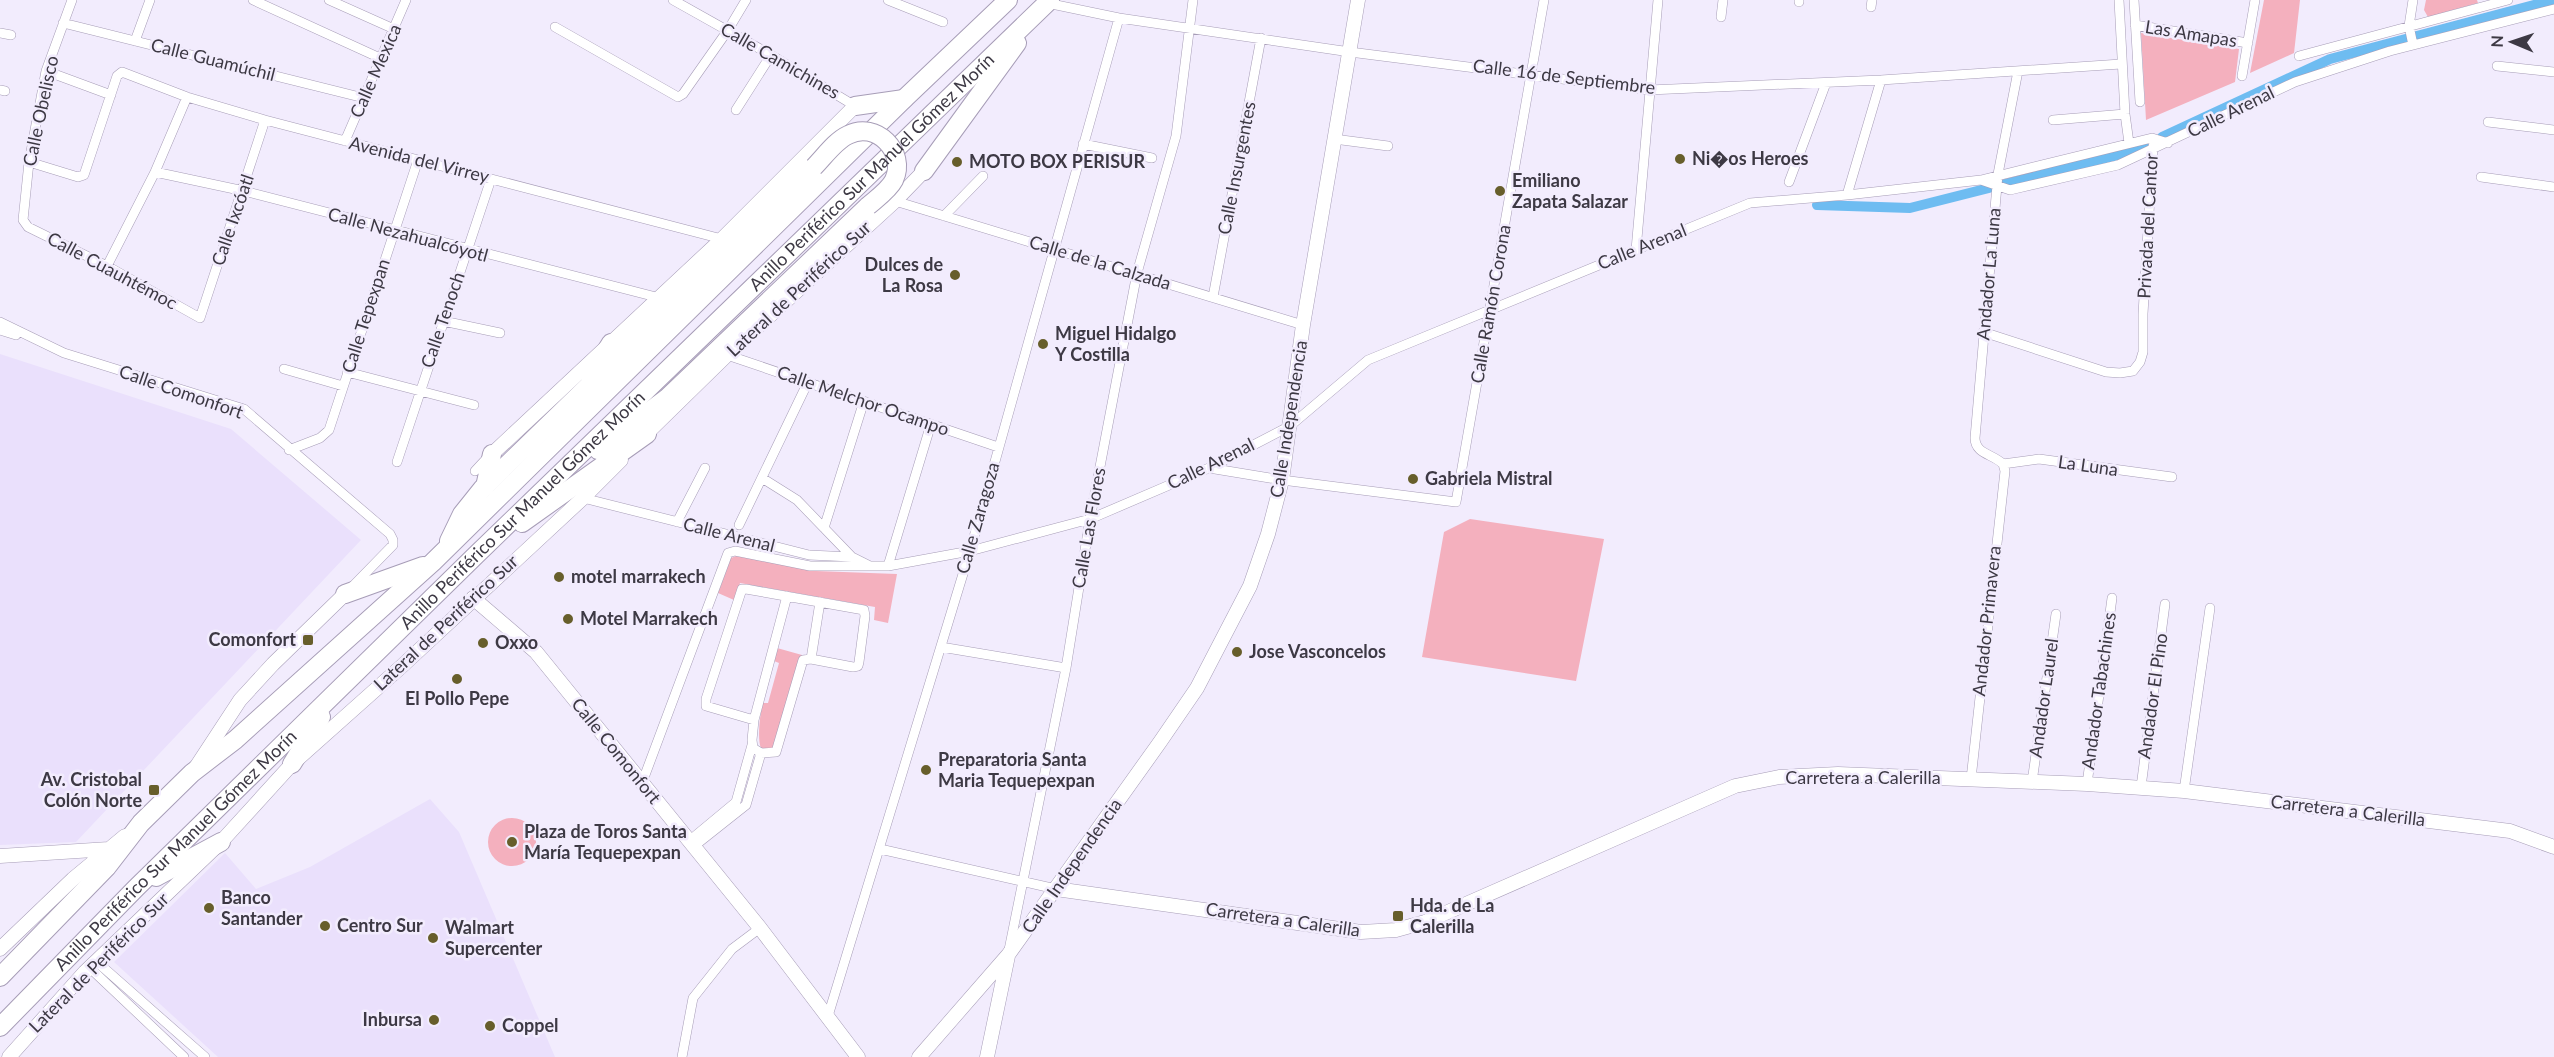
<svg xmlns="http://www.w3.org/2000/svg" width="2554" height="1057" viewBox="0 0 2554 1057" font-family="Lato,sans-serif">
	<rect width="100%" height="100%" fill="#f2ecfd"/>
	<!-- built -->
	<path fill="#eae0fc" d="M0 354 231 429 361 540 76 842 0 845Z
		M430 799 459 832 555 1057H218L114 962 225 853 256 889 310 867Z"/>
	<!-- green -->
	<path fill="#f4b0be" d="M2264 0H2300L2294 53 2250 73Z
		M2426 0H2477L2478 3 2428 17 2424 10Z
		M2141 33 2239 49 2235 82 2146 120Z
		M1470 519 1604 539 1576 681 1422 657 1444 532Z
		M736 556 816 571 897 574 888 623 874 620 875 607 740 583 734 600 718 593 731 558Z
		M777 648 802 655 777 747 772 751 761 748C757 740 760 712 763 703H768L779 663 774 661Z
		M488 842a24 24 0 1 1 48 0a24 24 0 1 1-48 0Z"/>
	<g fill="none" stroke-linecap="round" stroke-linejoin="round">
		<!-- canal -->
		<path stroke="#6ebcf1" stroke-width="10" d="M2162 137 2330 59 2553 0
			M2005 184 2126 153 2150 142
			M1817 205 1910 208 1989 188"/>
		<defs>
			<path id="street" d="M72 0 46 71 29 162 23 220 28 227 107 266 200 318 265 120
				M253 0 380 58
				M329 0 394 29
				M673 0 771 55 855 106
				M888 0 943 22
				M2119 0 2125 114 2129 143
				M2134 0 2140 102
				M1799 2V0
				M1047 3 1119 18 1350 52 1649 90 1881 80 2121 64
				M1871 7 1872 0
				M1721 17 1723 0
				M63 23 364 98
				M2135 25 2248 43
				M555 27 678 97 683 94 728 30 746 0
				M0 33 11 35
				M135 41 150 0
				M2413 45 2409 26 2413 0
				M2299 56 2508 0
				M2497 66 2554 72
				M46 71 111 95
				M2242 76 2255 0
				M0 90 5 91
				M736 110 771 55
				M2053 120 2125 114
				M2488 122 2554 130
				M1334 139 1388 146
				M345 141 406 0
				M1083 144 1152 158
				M29 162 78 177 84 175 117 76 122 72 187 97 265 120 722 239
				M155 172 244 191 660 298
				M2481 177 2554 187
				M1981 180 2010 190 2118 165 2295 82 2390 51 2554 9
				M1789 182 1826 83
				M1847 195 1881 80
				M895 201 1303 325
				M944 216 983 176
				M1636 250 1658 0
				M107 266 155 172 187 97
				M1213 297 1261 38
				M443 321 500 333
				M0 322 64 353 244 409 390 534 393 540V545L353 586
				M0 330 16 335
				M1983 332 2106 372 2120 373 2133 371 2140 362 2143 352V314L2153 146
				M727 355 998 447
				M284 369 343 386
				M347 372 474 405
				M289 450 320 438 329 430 418 160
				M397 462 491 179
				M2003 464C1993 454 1975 454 1975 438L1998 174 2018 71
				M2003 464 2039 459 2172 477
				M1209 468 1282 480 1456 502 1544 0
				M475 471 488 457
				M762 478 797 500 852 557
				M583 498 809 555 852 557 870 566H888L970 551 1090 519 1209 468 1290 426 1368 360 1750 203 1847 195 1981 180 2152 138 2168 143
				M677 522 705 468
				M739 525 808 382
				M824 528 864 401
				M888 566 931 424
				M941 647 1066 668
				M811 659 820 602
				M754 720 752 740 753 748 761 753 776 752 803 660 811 659 853 667 858 666 859 662 865 616 864 610 746 589H742L706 699V706L754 720 787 596
				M1971 779 2005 471 2003 464
				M2032 782 2056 614
				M642 783 728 553 735 551 810 566H868
				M2087 784 2112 598
				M2141 787 2165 604
				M2184 791 2210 608
				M689 841 736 802 752 745
				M693 847 746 805 761 753
				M880 849 1056 889
				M1009 950 1066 668 1090 519 1137 273 1176 136 1193 0
				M97 962 205 1057
				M90 968 184 1057
				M828 1016 970 551 1119 18
				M682 1057 693 998 732 949 760 928"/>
			<path id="secondary" d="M640 440 727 355 895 201 924 171
				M492 454 722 239 855 106
				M473 598 536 652 760 928 858 1057
				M196 767 240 700 273 664 345 594
				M0 856 109 849
				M1056 889 1361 932 1396 930 1425 922 1735 786 1779 777 1838 774 2087 784 2184 791 2510 831 2554 847
				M0 949 73 879 125 836
				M9 1057 85 972 221 842 292 764 402 666 583 498 621 460
				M919 1057 1008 955 1160 742 1197 688 1250 586 1268 534 1282 480 1303 325 1358 0
				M987 1057 1008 956"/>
			<g id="highway">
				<path d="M855 106 904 99"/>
				<path d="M924 171 1017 43"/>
				<path d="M590 377 611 343"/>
				<path d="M598 450 667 398 868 206"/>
				<path d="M485 487 492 454"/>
				<path d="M522 523 647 434"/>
				<path d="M449 541 462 514 482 489 814 167"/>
				<path d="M345 594 423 566"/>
				<path d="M292 764 321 717"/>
				<path d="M156 877 221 842"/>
				<path d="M0 977 107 867 141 823 192 773 235 740 433 562 904 99 1008 0"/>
				<path id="s1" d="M0 1027 136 888 476 555 1050 0"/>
			</g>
		</defs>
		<!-- street casing -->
		<use href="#street" stroke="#a79db7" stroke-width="10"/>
		<!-- secondary casing -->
		<use href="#secondary" stroke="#a79db7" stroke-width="15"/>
		<!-- highway casing -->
		<use href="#highway" stroke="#a79db7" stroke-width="20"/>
		<!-- street -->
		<use href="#street" stroke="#fff" stroke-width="9"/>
		<!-- secondary -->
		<use href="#secondary" stroke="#fff" stroke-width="14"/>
		<!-- highway -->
		<use href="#highway" stroke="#fff" stroke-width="18"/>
		<defs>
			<path id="highway-bridge" d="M814 167C824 157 835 141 848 135 876 120 907 152 894 180 889 190 876 199 868 206"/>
		</defs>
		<!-- highway-bridge casing -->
		<use href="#highway-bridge" stroke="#a79db7" stroke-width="20" stroke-linecap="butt"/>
		<!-- highway-bridge -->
		<use href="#highway-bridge" stroke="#fff" stroke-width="18"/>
	</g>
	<!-- markers -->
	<g fill="#675e2b" stroke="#f2ecfd" stroke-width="2">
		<circle cx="1680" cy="159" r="6"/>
		<circle cx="957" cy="162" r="6"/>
		<circle cx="1500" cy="191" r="6"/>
		<circle cx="955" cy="275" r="6"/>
		<circle cx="1043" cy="344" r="6"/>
		<circle cx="1413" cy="479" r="6"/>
		<circle cx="559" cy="577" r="6"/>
		<circle cx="568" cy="619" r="6"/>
		<rect x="302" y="634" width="12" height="12" rx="3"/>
		<circle cx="483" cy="643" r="6"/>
		<circle cx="1237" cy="652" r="6"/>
		<circle cx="457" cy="679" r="6"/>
		<circle cx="926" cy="770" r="6"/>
		<rect x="148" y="784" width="12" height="12" rx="3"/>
		<circle cx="512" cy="842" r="6"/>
		<circle cx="209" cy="908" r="6"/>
		<rect x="1392" y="910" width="12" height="12" rx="3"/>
		<circle cx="325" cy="926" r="6"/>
		<circle cx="433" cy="938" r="6"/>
		<circle cx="434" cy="1020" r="6"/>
		<circle cx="490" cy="1026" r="6"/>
	</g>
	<g text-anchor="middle" stroke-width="5" stroke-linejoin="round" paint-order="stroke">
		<!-- street labels -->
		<g font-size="18" fill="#3d3944" stroke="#f2ecfd">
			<text transform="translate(2191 34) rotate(9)" y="6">Las Amapas</text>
			<text transform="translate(213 60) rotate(14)" y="6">Calle Guamúchil</text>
			<text transform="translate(780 61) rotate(30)" y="6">Calle Camichines</text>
			<text transform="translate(376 71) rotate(-66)" y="6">Calle Mexica</text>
			<text transform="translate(1564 77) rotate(7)" y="6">Calle 16 de Septiembre</text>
			<text transform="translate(41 111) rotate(-78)" y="6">Calle Obelisco</text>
			<text transform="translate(2231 112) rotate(-26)" y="6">Calle Arenal</text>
			<text transform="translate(419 160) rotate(14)" y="6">Avenida del Virrey</text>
			<text transform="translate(1237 168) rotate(-79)" y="6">Calle Insurgentes</text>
			<text dy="6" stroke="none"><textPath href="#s1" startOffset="1221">Anillo Periférico Sur Manuel Gómez Morín</textPath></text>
			<text transform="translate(233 220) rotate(-71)" y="6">Calle Ixcóatl</text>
			<text transform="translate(2148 226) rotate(-87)" y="6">Privada del Cantor</text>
			<text transform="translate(408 235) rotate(15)" y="6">Calle Nezahualcóyotl</text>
			<text transform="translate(1642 247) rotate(-22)" y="6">Calle Arenal</text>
			<text transform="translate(1100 263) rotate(17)" y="6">Calle de la Calzada</text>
			<text transform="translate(112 271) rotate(28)" y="6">Calle Cuauhtémoc</text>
			<text transform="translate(1989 274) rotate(-85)" y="6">Andador La Luna</text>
			<text transform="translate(799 289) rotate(-43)" y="6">Lateral de Periférico Sur</text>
			<text transform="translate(1491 304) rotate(-80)" y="6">Calle Ramón Corona</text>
			<text transform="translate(366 316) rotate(-72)" y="6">Calle Tepexpan</text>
			<text transform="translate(443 320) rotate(-71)" y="6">Calle Tenoch</text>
			<text transform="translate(181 392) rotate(19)" y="6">Calle Comonfort</text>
			<text transform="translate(863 401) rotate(19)" y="6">Calle Melchor Ocampo</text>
			<text transform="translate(1289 419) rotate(-81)" y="6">Calle Independencia</text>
			<text transform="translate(1211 464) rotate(-26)" y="6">Calle Arenal</text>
			<text transform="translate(2088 466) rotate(8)" y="6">La Luna</text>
			<text dy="6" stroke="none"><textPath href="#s1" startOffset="735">Anillo Periférico Sur Manuel Gómez Morín</textPath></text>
			<text transform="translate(978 518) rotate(-74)" y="6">Calle Zaragoza</text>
			<text transform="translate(1089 528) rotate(-80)" y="6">Calle Las Flores</text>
			<text transform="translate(729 535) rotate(14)" y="6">Calle Arenal</text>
			<text transform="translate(1987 621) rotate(-84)" y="6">Andador Primavera</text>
			<text transform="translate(446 623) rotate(-43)" y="6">Lateral de Periférico Sur</text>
			<text transform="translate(2099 691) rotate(-82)" y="6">Andador Tabachines</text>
			<text transform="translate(2153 696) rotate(-82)" y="6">Andador El Pino</text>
			<text transform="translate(2044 698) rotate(-82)" y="6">Andador Laurel</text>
			<text transform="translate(616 751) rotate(51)" y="6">Calle Comonfort</text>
			<text x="1863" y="784">Carretera a Calerilla</text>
			<text transform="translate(2348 811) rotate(7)" y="6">Carretera a Calerilla</text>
			<text dy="6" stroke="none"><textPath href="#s1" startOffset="249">Anillo Periférico Sur Manuel Gómez Morín</textPath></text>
			<text transform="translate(1072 866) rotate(-55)" y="6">Calle Independencia</text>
			<text transform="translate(1283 920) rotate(8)" y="6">Carretera a Calerilla</text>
			<text transform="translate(99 963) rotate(-45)" y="6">Lateral de Periférico Sur</text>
		</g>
		<!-- poi labels -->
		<g font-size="18" font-weight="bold" fill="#3d3944" stroke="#f2ecfd" text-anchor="start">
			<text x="1692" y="165">Ni�os Heroes</text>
			<text x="969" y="168">MOTO BOX PERISUR</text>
			<text x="1512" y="187">Emiliano<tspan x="1512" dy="21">Zapata Salazar</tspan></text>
			<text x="943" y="271" text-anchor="end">Dulces de<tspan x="943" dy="21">La Rosa</tspan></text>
			<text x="1055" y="340">Miguel Hidalgo<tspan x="1055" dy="21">Y Costilla</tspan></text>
			<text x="1425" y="485">Gabriela Mistral</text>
			<text x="571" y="583">motel marrakech</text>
			<text x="580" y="625">Motel Marrakech</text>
			<text x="296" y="646" text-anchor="end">Comonfort</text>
			<text x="495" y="649">Oxxo</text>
			<text x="1249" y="658">Jose Vasconcelos</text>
			<text x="457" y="705" text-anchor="middle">El Pollo Pepe</text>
			<text x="938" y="766">Preparatoria Santa<tspan x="938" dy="21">Maria Tequepexpan</tspan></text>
			<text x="142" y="786" text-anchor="end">Av. Cristobal<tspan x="142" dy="21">Colón Norte</tspan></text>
			<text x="524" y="838">Plaza de Toros Santa<tspan x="524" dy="21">María Tequepexpan</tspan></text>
			<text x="221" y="904">Banco<tspan x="221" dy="21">Santander</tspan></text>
			<text x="1410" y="912">Hda. de La<tspan x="1410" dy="21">Calerilla</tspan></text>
			<text x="337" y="932">Centro Sur</text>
			<text x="445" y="934">Walmart<tspan x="445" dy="21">Supercenter</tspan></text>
			<text x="422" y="1026" text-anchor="end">Inbursa</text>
			<text x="502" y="1032">Coppel</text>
		</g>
	</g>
	<!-- north arrow -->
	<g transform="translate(2512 42) rotate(272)" stroke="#f2ecfd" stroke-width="4.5" paint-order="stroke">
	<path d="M0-4.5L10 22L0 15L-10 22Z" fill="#3d3944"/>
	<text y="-9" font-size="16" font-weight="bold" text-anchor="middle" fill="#3d3944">N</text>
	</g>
</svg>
